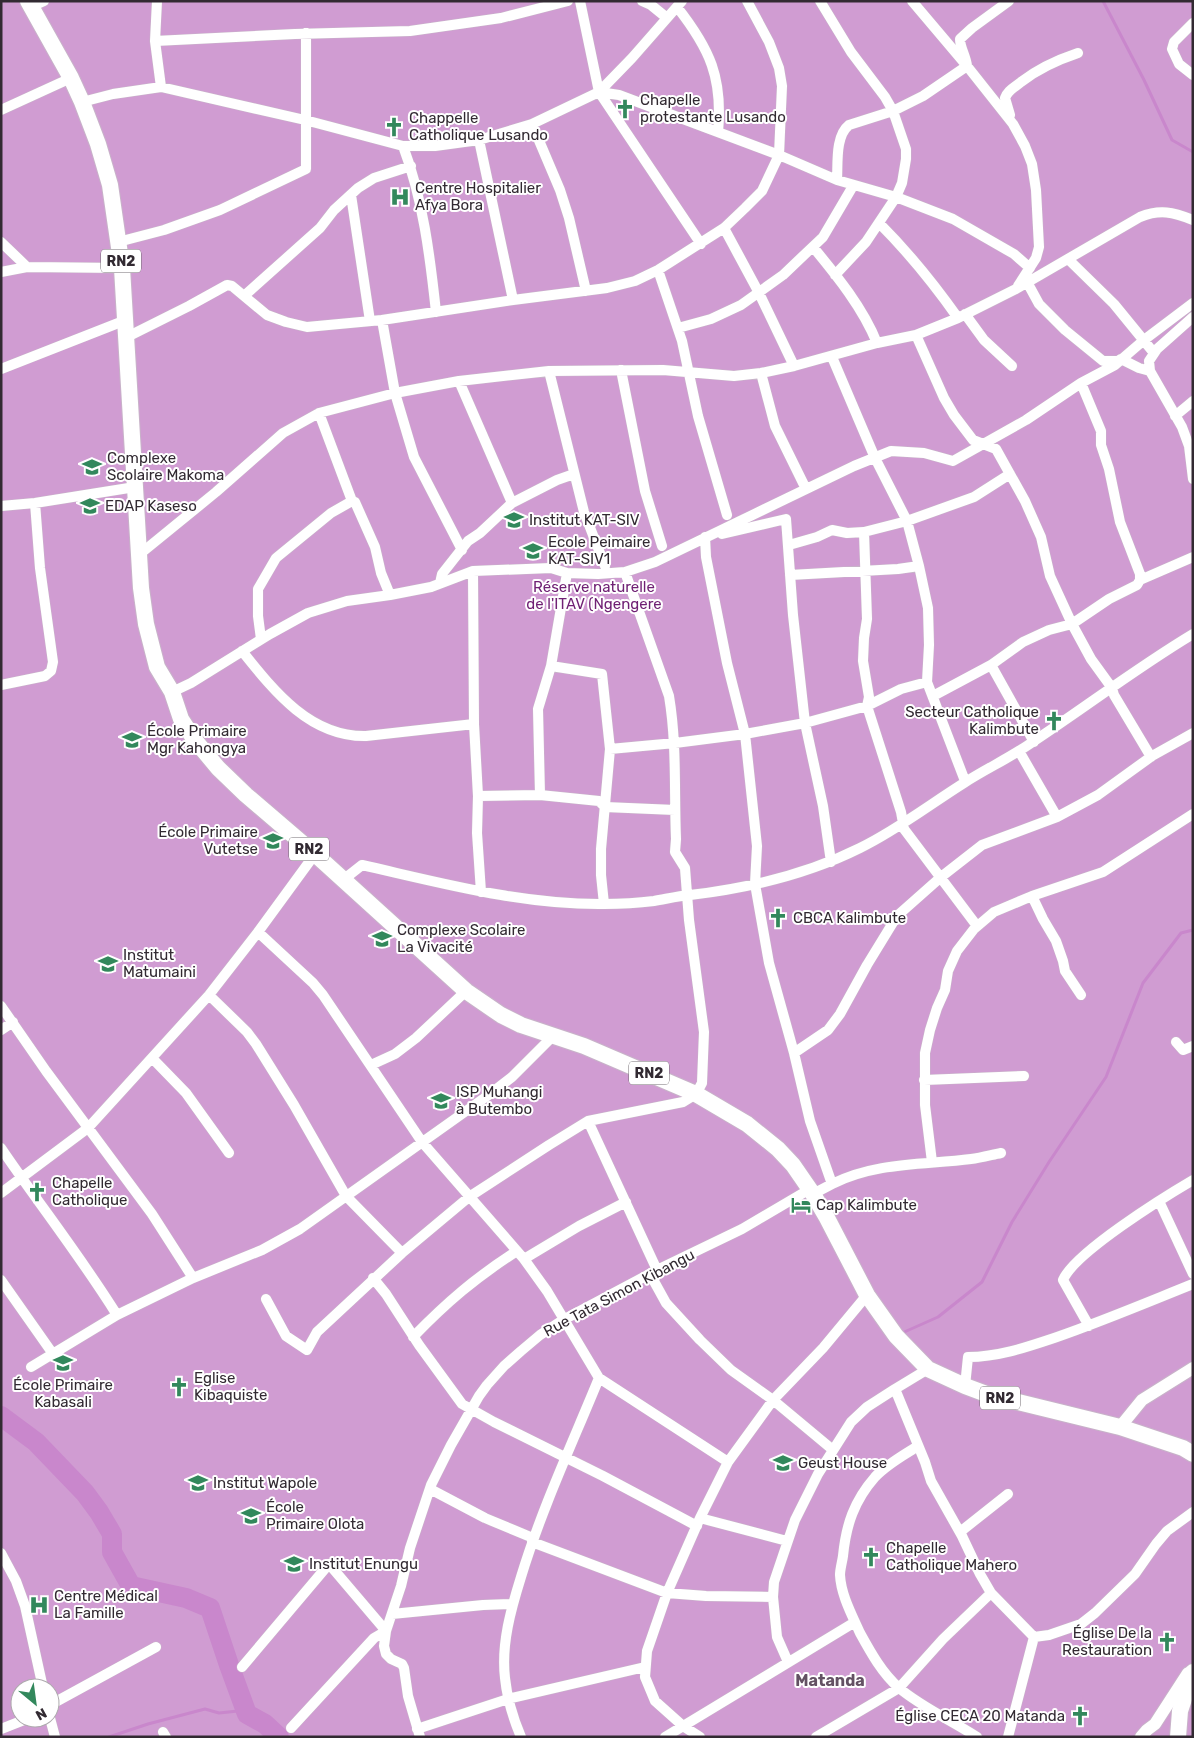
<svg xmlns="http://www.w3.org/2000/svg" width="1194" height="1738" viewBox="0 0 1194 1738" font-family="Rubik,sans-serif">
	<rect width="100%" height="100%" fill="#f1dbf1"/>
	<!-- green -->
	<path fill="#d09cd2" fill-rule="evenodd" d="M1 1H1193V1737H1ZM20 1688H50V1718H20Z"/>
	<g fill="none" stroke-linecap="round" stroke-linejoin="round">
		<!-- stream -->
		<path stroke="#c987cc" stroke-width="3" d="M1103 1 1144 80 1172 140 1193 152
			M902 1333 938 1317 982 1282 1012 1222 1049 1162 1106 1077 1143 983 1181 933 1193 930
			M109 1737 148 1724 205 1709 219 1713 238 1711 247 1714"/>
		<!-- river -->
		<path stroke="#c987cc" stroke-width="20" d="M1 1416 36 1442 85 1493 99 1512 112 1534V1552L131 1586 186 1598 210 1608 229 1665 247 1714 265 1724 279 1737"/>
		<defs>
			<path id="minor" d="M157 1 155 41 161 87
				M580 1 599 92 701 244
				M642 1 651 5 667 18
				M820 1 851 52 885 97 893 111 906 149V159L902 183 896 197 866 242 835 275
				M912 1 967 66 1013 124 1025 146 1032 164 1036 190 1039 247 1036 258 1018 286
				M31 7 44 1
				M677 7C710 49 723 78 718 132
				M1193 23 1174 42 1172 49 1179 64 1193 75
				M155 41 295 34 410 31 501 18 568 1
				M599 92 632 58 682 1
				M82 102 113 94 161 87 305 120 403 146H435L479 140 532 124 599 92 619 95 779 155 837 180 896 197 953 219 1014 254 1030 268
				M1 110 71 78
				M1010 115 1005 98C1008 90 1014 88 1021 82 1039 68 1057 60 1078 53
				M532 124 560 190 569 218 586 291
				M479 140 513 300
				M403 146C423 199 430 256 436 312
				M837 180C838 164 835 136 849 125L893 111 923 96 967 66C966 56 960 48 960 39L972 28 1009 1
				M351 195 370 321
				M879 223C909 253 934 284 958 318
				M724 228 759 293 794 366
				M1 242 27 267
				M118 242 164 230 220 210 306 169V33
				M813 247C837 276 863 308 877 343
				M1068 259 1114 304 1154 353
				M658 270 682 341 698 416 727 515
				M1 272 27 267 122 268
				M1027 282 1039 304 1065 330 1103 361H1118L1121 359 1139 368 1150 371
				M244 296 320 228 334 210 358 188 374 178 411 166
				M965 314 984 340 1012 366
				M1193 317 1157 349 1149 361 1150 371 1182 427 1189 446 1193 479
				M382 320 395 393 414 457 462 550
				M678 328 711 319 741 305 783 275 823 237 853 186
				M916 335 944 398 954 415 973 440 996 449 1025 501 1041 537 1050 576 1072 624 1091 659 1112 688 1114 695 1151 757
				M127 337 189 306 227 285 232 286 267 315 286 322 307 327 382 320 513 300 607 288 635 281 658 270 724 228 745 208 762 191 779 155 782 86 779 68 769 42 747 1
				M832 357 875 458 907 521 919 566 928 608 929 645 927 682 965 781
				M1 369 126 320
				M621 370 645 491 662 546
				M549 371 584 512 605 566
				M761 373 775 426 806 489
				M459 381 512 503
				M319 413 352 501 355 502 375 547 381 573 390 595
				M1175 416 1193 401
				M1 506 35 503 135 487
				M864 532 867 619 864 638 863 661 869 697 867 706 901 812 904 829 977 926
				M722 534 786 519 793 615 805 723 823 806 831 862
				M705 537 706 557 727 663 745 734 757 846 755 884 769 963 794 1053 810 1121 832 1184 813 1194
				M789 545 817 537 832 530 847 533 864 532 907 521 974 497 1010 474
				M140 554 216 492 283 433 319 413 395 393 459 381 549 371 663 370 734 376 761 373 794 366 877 343 916 335 958 318 1016 289 1140 217C1160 209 1173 212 1193 220
				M473 571 474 724 478 796 477 833 481 892
				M790 575 898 569 919 566
				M1140 580 1193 557
				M440 583 442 574 468 541 480 533 512 503 557 480 574 474
				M261 639 258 616V589L276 558 331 513 352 501
				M242 651C274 691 310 737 366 736L474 724
				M991 665 1034 742
				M551 666 602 674 610 749 601 849V875L604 904
				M1 685 45 676 51 671 53 662 40 568 35 503
				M172 692 191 683 270 634 308 613 347 601 390 595 431 587 473 571 551 568 567 573 598 574 625 572 655 562 854 466 891 451 924 453 953 461 1026 420 1081 383 1115 365 1144 340 1193 303
				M933 696 991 665 1023 642 1049 630 1072 624 1109 599 1137 585 1140 580V574L1120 522 1109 469 1101 445V431L1081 383
				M610 749 675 743 745 734 805 723 867 706 901 689 927 682
				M1019 751 1057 817
				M540 795 538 709 551 666 567 573
				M478 796 540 795 599 801 605 807 675 810
				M343 880 362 865C442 883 522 905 604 904 620 904 638 903 654 901 666 899 678 896 690 895 749 888 806 875 860 848 897 830 929 805 964 783 987 768 1012 757 1034 741 1087 706 1138 667 1193 634
				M1032 896 1043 919 1056 941 1063 961 1065 971 1081 995
				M258 932 313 983 323 995 422 1142 524 1259 547 1291 599 1378C572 1444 542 1508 521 1577 511 1609 501 1644 505 1678 507 1698 513 1718 521 1737
				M209 995 247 1032 256 1044 294 1105 346 1196 402 1253
				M1 1006 46 1071 152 1214 193 1278
				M1 1030 13 1022
				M1176 1042 1183 1050 1193 1046
				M794 1053 828 1030 840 1014 867 965 897 916 941 877 982 845 1057 817 1098 795 1152 756 1193 733
				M152 1058 186 1093 229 1153
				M371 1065 395 1054 416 1038 466 991
				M924 1080 1024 1076
				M588 1121 657 1270
				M1 1148C39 1204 81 1257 117 1315
				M932 1162 925 1105V1053L930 1030 937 1008 945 990 948 971 957 951 974 929 994 912 1032 896 1103 872 1193 814
				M832 1184C876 1162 923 1165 971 1159 981 1158 991 1155 1001 1153
				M1 1193 88 1128 209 995 258 932 315 854
				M1159 1201 1193 1274
				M524 1259 579 1226 626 1202
				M650 1274 666 1303 700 1340 731 1370 773 1400 833 1450
				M373 1278 386 1294 419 1345 462 1404 494 1422 603 1476 697 1526
				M1 1280 53 1354
				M266 1299 286 1336 307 1350 317 1332 402 1253 469 1197 549 1145 588 1121 683 1102 696 1094 702 1083 704 1032 689 920 685 868 675 852 676 839C674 791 677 744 669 696L625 572
				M1089 1326 1063 1280C1074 1253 1164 1197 1193 1180
				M413 1337C447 1302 475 1278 517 1251
				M31 1367 117 1315 193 1278 262 1250 300 1229 490 1094 512 1077 553 1036
				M928 1369 895 1389 925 1462 931 1481 962 1536 980 1574 991 1593 1034 1637 1049 1635 1081 1624 1095 1613 1135 1574 1156 1544 1167 1531 1193 1512
				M599 1378 728 1462
				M965 1386 968 1357C999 1357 1027 1347 1057 1337 1103 1321 1148 1302 1193 1284
				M918 1446C904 1455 887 1464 875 1477 854 1501 846 1525 843 1556 842 1563 840 1569 840 1575 841 1595 852 1615 860 1633 871 1653 882 1673 899 1688 923 1708 951 1720 977 1737
				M430 1489 485 1518 533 1538
				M700 1518 787 1541
				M960 1532 1008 1494
				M532 1542 667 1593 706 1596 773 1597
				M1 1553 16 1581 25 1606 43 1688
				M392 1614 483 1605 513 1604
				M788 1662 777 1637 773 1597 774 1582 795 1520 818 1474 851 1422 867 1407 895 1389
				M242 1667 329 1564 386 1631
				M50 1705 156 1647
				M50 1718 55 1737
				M291 1728 374 1638 386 1631
				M1 1729 29 1718
				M417 1729 508 1699 645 1667
				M163 1732 166 1737
				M420 1737 408 1696 404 1668 402 1664 391 1659 386 1654 384 1646 386 1631 401 1586 410 1548 431 1485 451 1445 479 1396 487 1385 504 1366 521 1351 540 1335 563 1320 657 1270 742 1229 810 1189
				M665 1737 855 1622
				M700 1737 683 1726 655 1701 645 1677 647 1651 667 1593 700 1518 728 1462 773 1400 823 1348 867 1295
				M816 1737 899 1688 943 1639 991 1593
				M1008 1737 1034 1637"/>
			<path id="tertiary" d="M1120 1427 1142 1400 1193 1368
				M1141 1737 1147 1730 1155 1724 1188 1673"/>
			<path id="trunk" d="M28 1 71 78 82 102 98 144 110 185 122 268 141 588 146 624 157 667 172 692 181 719 194 739 218 768 246 795 315 854 466 991 501 1015 521 1025 584 1046 696 1094 747 1124 778 1149 793 1165 813 1194 827 1218 867 1295 896 1336 928 1369 965 1386 989 1395 1120 1427 1183 1448 1193 1454
				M1178 1737 1180 1711 1193 1672"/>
		</defs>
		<!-- minor casing -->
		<use href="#minor" stroke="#c8b3c9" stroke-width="11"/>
		<!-- tertiary casing -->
		<use href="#tertiary" stroke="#c8b3c9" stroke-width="14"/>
		<!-- trunk casing -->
		<use href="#trunk" stroke="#c8b3c9" stroke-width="18"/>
		<!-- minor -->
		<use href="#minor" stroke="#fff" stroke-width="10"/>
		<!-- tertiary -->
		<use href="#tertiary" stroke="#fff" stroke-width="12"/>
		<!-- trunk -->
		<use href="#trunk" stroke="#fff" stroke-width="16"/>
	</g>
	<!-- icons -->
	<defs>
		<symbol id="church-bare" viewBox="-9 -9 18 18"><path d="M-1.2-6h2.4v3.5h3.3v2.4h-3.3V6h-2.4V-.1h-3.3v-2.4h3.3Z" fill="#32885c" stroke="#fff" stroke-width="2.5" paint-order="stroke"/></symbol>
		<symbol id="hospital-bare" viewBox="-9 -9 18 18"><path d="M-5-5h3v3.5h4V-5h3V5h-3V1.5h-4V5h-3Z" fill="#32885c" stroke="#fff" stroke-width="2.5" paint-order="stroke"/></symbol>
		<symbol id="school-bare" viewBox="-9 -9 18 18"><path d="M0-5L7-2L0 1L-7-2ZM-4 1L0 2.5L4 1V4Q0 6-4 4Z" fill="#32885c" stroke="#fff" stroke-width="2.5" paint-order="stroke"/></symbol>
		<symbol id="university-bare" viewBox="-9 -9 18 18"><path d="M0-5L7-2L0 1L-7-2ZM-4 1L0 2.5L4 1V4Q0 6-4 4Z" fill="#32885c" stroke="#fff" stroke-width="2.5" paint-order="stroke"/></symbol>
		<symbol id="hotel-bare" viewBox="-9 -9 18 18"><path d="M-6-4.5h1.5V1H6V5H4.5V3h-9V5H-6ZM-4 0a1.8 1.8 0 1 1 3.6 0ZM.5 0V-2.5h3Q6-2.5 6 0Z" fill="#32885c" stroke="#fff" stroke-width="2.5" paint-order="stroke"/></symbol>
	</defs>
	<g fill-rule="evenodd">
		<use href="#church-bare" x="611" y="95" width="28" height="28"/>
		<use href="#church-bare" x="380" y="113" width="28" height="28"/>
		<use href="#hospital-bare" x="386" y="183" width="28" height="28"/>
		<use href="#school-bare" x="78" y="453" width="28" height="28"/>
		<use href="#school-bare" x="76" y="492" width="28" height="28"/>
		<use href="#school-bare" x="500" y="506" width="28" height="28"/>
		<use href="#school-bare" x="519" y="537" width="28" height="28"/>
		<use href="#church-bare" x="1040" y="707" width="28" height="28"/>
		<use href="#school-bare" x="118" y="726" width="28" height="28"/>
		<use href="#school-bare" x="259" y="827" width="28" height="28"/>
		<use href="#church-bare" x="764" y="904" width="28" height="28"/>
		<use href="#school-bare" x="368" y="925" width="28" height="28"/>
		<use href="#school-bare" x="94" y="950" width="28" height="28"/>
		<use href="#university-bare" x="427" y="1087" width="28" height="28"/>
		<use href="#church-bare" x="23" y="1178" width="28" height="28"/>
		<use href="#hotel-bare" x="787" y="1191" width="28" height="28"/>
		<use href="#school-bare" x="49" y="1349" width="28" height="28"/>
		<use href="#church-bare" x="165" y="1373" width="28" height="28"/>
		<use href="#school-bare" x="769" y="1449" width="28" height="28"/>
		<use href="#school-bare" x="184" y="1469" width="28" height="28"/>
		<use href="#school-bare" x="237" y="1502" width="28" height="28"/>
		<use href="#church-bare" x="857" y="1543" width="28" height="28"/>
		<use href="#school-bare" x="280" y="1550" width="28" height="28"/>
		<use href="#hospital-bare" x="25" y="1591" width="28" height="28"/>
		<use href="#church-bare" x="1153" y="1628" width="28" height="28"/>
		<use href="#church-bare" x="1066" y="1702" width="28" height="28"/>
	</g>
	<g text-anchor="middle" stroke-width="4" stroke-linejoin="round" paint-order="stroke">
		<!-- shield labels -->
		<g fill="#fff" stroke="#706a70" stroke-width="1">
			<rect x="101" y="249.5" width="40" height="23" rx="4"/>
			<rect x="289" y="837.5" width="40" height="23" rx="4"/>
			<rect x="629" y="1061.5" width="40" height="23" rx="4"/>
			<rect x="980" y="1386.5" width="40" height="23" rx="4"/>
		</g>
		<g font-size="14" font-weight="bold" fill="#322a32">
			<text x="121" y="266">RN2</text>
			<text x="309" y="854">RN2</text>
			<text x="649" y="1078">RN2</text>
			<text x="1000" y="1403">RN2</text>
		</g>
		<!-- poi labels -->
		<g font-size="15" fill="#322a32" stroke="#fff" text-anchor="start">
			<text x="640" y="105">Chapelle<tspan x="640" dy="17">protestante Lusando</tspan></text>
			<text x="409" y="123">Chappelle<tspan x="409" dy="17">Catholique Lusando</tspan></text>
			<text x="415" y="193">Centre Hospitalier<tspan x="415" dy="17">Afya Bora</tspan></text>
			<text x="107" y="463">Complexe<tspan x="107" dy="17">Scolaire Makoma</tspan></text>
			<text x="105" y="511">EDAP Kaseso</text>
			<text x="529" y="525">Institut KAT-SIV</text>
			<text x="548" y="547">Ecole Peimaire<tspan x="548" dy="17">KAT-SIV1</tspan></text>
			<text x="1039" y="717" text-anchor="end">Secteur Catholique<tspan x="1039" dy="17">Kalimbute</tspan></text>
			<text x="147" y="736">École Primaire<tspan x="147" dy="17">Mgr Kahongya</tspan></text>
			<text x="258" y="837" text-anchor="end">École Primaire<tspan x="258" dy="17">Vutetse</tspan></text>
			<text x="793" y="923">CBCA Kalimbute</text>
			<text x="397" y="935">Complexe Scolaire<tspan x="397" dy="17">La Vivacité</tspan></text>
			<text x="123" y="960">Institut<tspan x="123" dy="17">Matumaini</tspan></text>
			<text x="456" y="1097">ISP Muhangi<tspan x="456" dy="17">à Butembo</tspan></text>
			<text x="52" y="1188">Chapelle<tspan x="52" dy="17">Catholique</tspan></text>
			<text x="816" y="1210">Cap Kalimbute</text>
			<text x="194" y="1383">Eglise<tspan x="194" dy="17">Kibaquiste</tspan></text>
			<text x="63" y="1390" text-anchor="middle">École Primaire<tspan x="63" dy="17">Kabasali</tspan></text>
			<text x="798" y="1468">Geust House</text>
			<text x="213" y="1488">Institut Wapole</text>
			<text x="266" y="1512">École<tspan x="266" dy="17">Primaire Olota</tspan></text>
			<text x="886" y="1553">Chapelle<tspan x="886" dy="17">Catholique Mahero</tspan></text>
			<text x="309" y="1569">Institut Enungu</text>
			<text x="54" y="1601">Centre Médical<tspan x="54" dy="17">La Famille</tspan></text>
			<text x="1152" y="1638" text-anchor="end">Église De la<tspan x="1152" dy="17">Restauration</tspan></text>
			<text x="1065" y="1721" text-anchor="end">Église CECA 20 Matanda</text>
		</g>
		<!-- park labels -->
		<g font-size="15" fill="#702174" stroke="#fff">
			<text x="594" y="592">Réserve naturelle<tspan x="594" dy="17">de l'ITAV (Ngengere</tspan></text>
		</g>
		<!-- street labels -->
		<g font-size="15" fill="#322a32" stroke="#fff">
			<text transform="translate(619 1293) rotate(-28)" y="5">Rue Tata Simon Kibangu</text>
		</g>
		<!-- neighbourhood labels -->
		<g font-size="16" font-weight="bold" fill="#635163" stroke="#fff">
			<text x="830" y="1686">Matanda</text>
		</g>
	</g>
	<!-- border -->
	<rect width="1194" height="1738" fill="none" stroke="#322a32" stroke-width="5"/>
	<!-- north arrow -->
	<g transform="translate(35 1703) rotate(151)"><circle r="24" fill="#ffffff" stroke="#adaaad"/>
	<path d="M0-4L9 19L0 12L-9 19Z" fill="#32885c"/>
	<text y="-8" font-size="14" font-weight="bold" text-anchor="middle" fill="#322a32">N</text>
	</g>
</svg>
